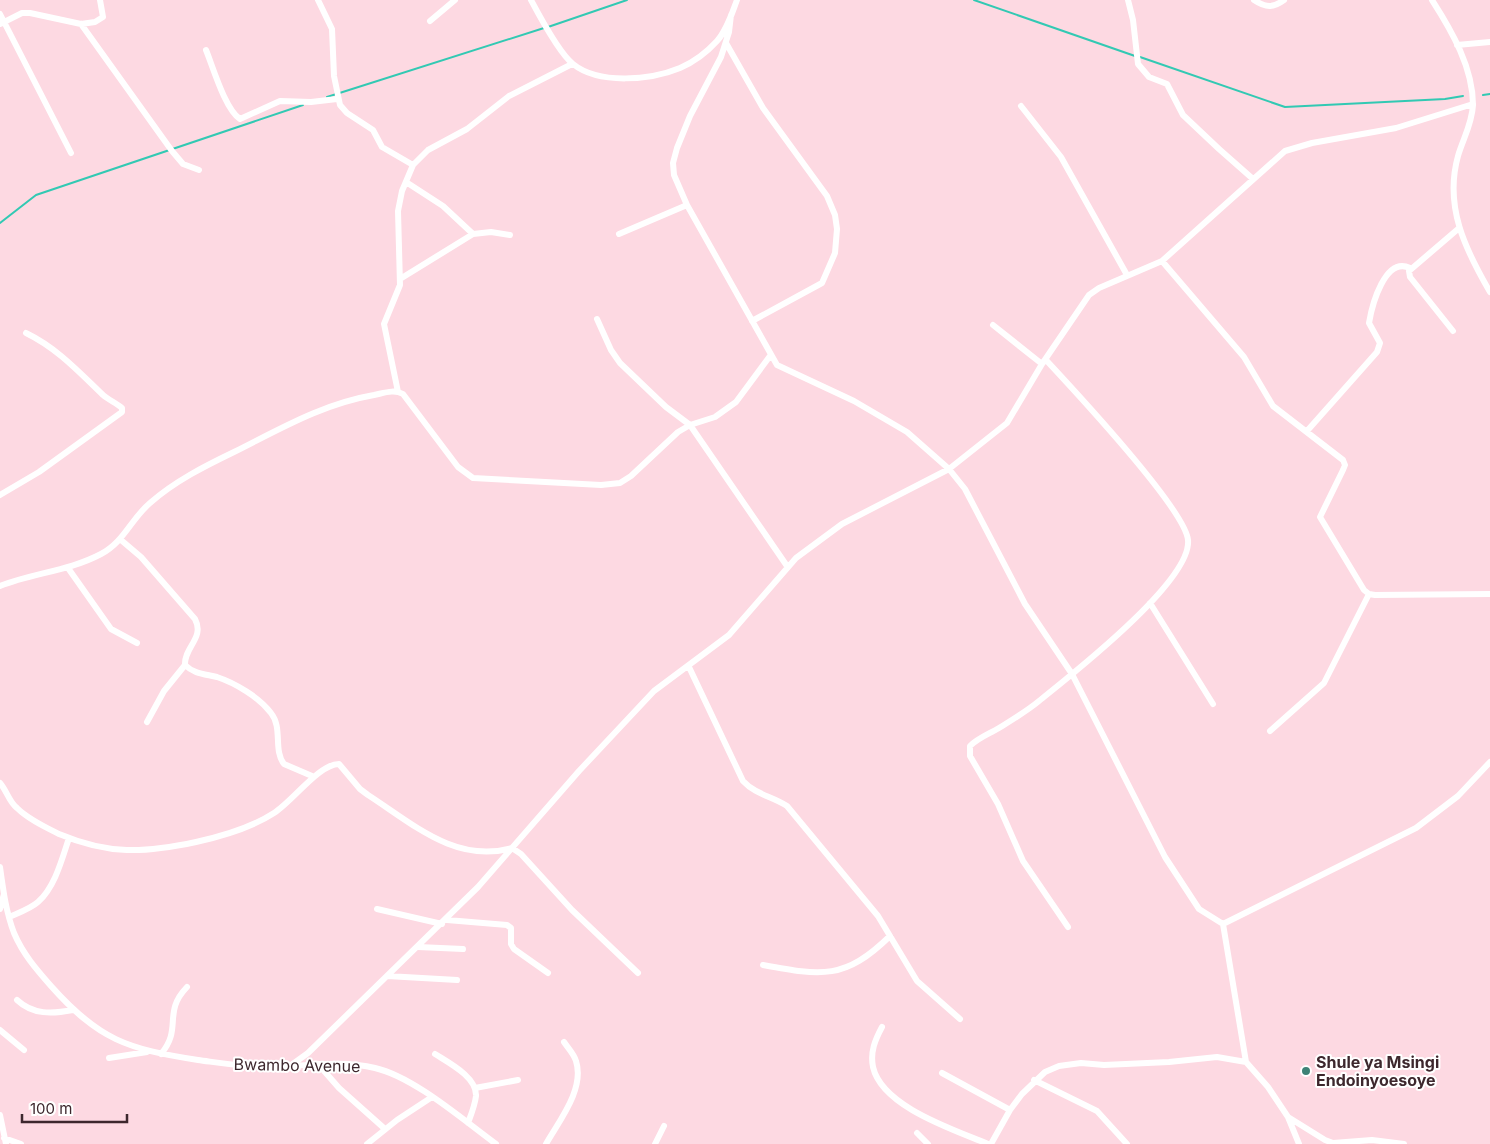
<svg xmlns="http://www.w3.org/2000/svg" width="1490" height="1144" viewBox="0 0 1490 1144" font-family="Inter,sans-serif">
	<rect width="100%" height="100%" fill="#fdd9e2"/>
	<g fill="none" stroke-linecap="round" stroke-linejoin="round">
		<!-- stream -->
		<path stroke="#32c9b3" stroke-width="2" d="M974 0 1135 56
			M548 27 627 0
			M1140 57 1285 107 1445 99 1463 96
			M1483 95 1490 94
			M327 97 544 28
			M0 223 36 195 303 105"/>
		<!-- minor -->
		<path stroke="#fff" stroke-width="6" d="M318 0 332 29 334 76 340 105 347 113 373 130 382 147 413 165
			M531 0C540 17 559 53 573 64 599 85 651 80 680 68 694 62 707 52 717 41 727 30 732 13 737 0
			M1128 0 1133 20 1138 64 1149 77 1167 84 1183 115 1219 149 1253 179
			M1254 0C1266 8 1273 8 1284 0
			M1432 0C1452 31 1473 68 1473 105 1472 124 1463 139 1458 156 1444 206 1465 249 1490 292
			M0 14 71 153
			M731 15 729 32 721 57 690 116 677 148 673 163 674 175 687 205 777 365 854 401 907 432 949 469 965 489 1025 604 1072 674 1165 857 1199 909 1223 924 1246 1062 1268 1087 1288 1117 1299 1144
			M430 21 455 0
			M0 24 22 13H30L81 24 95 22 103 17 100 0
			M81 24 172 151 183 164 199 170
			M726 43 763 108 827 196 835 215 837 229 835 253 822 283 752 321
			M1457 45 1490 42
			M206 50C213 67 225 109 240 119L280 101 311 102 337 99
			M1021 106 1061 157 1127 275
			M406 182 443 206 473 234
			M619 234 687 205
			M1162 261 1244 357 1273 406 1343 460 1345 465 1343 470 1320 517 1364 590 1369 594 1375 595 1490 594
			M400 279 473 234 491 232 510 235
			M597 319 611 350 620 363 666 407 690 425 787 566
			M993 325 1042 364
			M1453 331 1410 277 1409 271 1458 229
			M1046 360C1072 388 1185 509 1188 540 1192 581 1071 675 1039 701 1027 711 1012 720 999 728 989 734 978 738 970 746V756L998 804 1023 861 1068 927
			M398 392 384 324 400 285 398 211 402 191 413 165 428 150 467 129 509 96 572 64
			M1307 431 1377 352 1380 343 1369 323C1372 305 1385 256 1410 268
			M0 495 39 472 122 412V408C116 403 109 400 103 395 79 372 57 348 26 333
			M121 540 141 557 195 619C205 638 184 647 185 665 194 674 205 674 217 677 235 683 259 697 271 713 283 728 273 750 284 764L312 776
			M68 568 111 629 137 643
			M0 586C33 573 69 571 101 554 124 542 131 519 150 503 175 481 205 466 234 452 280 429 322 404 374 395 384 393 394 389 403 394L458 467 473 478 601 485 620 483 631 476 678 432 690 425 715 417 736 402 770 356
			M1150 603 1213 704
			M689 667 743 781C756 795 772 796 787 806L878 916 917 981 960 1019
			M147 722 164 691 185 665
			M1270 731 1324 683 1369 594
			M0 783C7 791 9 802 17 808 28 819 45 827 59 834 109 855 144 853 196 842 223 836 251 828 274 813 293 801 319 764 339 764L360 789 368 795C413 824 456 864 512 848L521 854 572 910 638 973
			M0 867C3 889 6 912 14 933 23 954 36 969 51 986 99 1040 127 1049 198 1060 220 1063 243 1067 266 1067 302 1067 339 1059 375 1068 414 1077 463 1120 496 1144
			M0 909 4 894
			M377 909 442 924
			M9 917C18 913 30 909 38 902 55 887 62 859 69 838
			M447 920 507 925 511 928V944L514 949 548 973
			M1223 924 1416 828 1458 796 1490 762
			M418 947 463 949
			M763 965C822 976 845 980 890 936
			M387 976 457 980
			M17 1000C33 1015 52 1014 73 1010
			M882 1027C875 1040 870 1052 873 1067 882 1107 955 1130 988 1144
			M0 1030 24 1050
			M161 1054C183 1028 162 1013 187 987
			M435 1054C449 1063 477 1077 476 1096 475 1105 471 1115 468 1123
			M109 1058 147 1052
			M318 1064 339 1088 385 1129
			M290 1066 308 1053 478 887 579 771 654 691 729 635 796 558 842 524 949 469 1007 423 1042 364 1089 295 1099 288 1162 261 1285 151 1312 143 1396 128 1473 104
			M942 1073 1010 1110
			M1034 1080 1097 1111 1127 1144
			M475 1088 518 1080
			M0 1115 6 1144
			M1288 1117 1325 1140 1333 1143 1372 1140 1404 1144
			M917 1133 928 1144
			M4 1138 21 1144
			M367 1144 397 1120 432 1097
			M546 1144C559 1121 585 1089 576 1061 574 1054 568 1048 564 1042
			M655 1144 664 1126
			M991 1144 1010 1110 1022 1094 1045 1072 1059 1066 1081 1063 1104 1065 1169 1062 1217 1057 1246 1062"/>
	</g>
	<!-- markers -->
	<circle fill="#3e8276" stroke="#fff" stroke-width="2" cx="1306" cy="1071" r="5"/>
	<g text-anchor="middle" stroke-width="4" stroke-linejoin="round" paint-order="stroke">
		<!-- poi labels -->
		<g font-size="16" font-weight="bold" fill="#3d272d" stroke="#fff" text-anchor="start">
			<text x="1316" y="1068">Shule ya Msingi<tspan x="1316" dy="18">Endoinyoesoye</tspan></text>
		</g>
		<!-- street labels -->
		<g font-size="16" fill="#3d272d" stroke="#fff">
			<text transform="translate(297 1065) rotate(1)" y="6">Bwambo Avenue</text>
		</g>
	</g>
	<!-- scale -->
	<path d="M22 1114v8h105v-8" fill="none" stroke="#3d272d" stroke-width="2.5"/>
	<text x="30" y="1114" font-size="15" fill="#3d272d" stroke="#ffffff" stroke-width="4" paint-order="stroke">100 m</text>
</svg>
